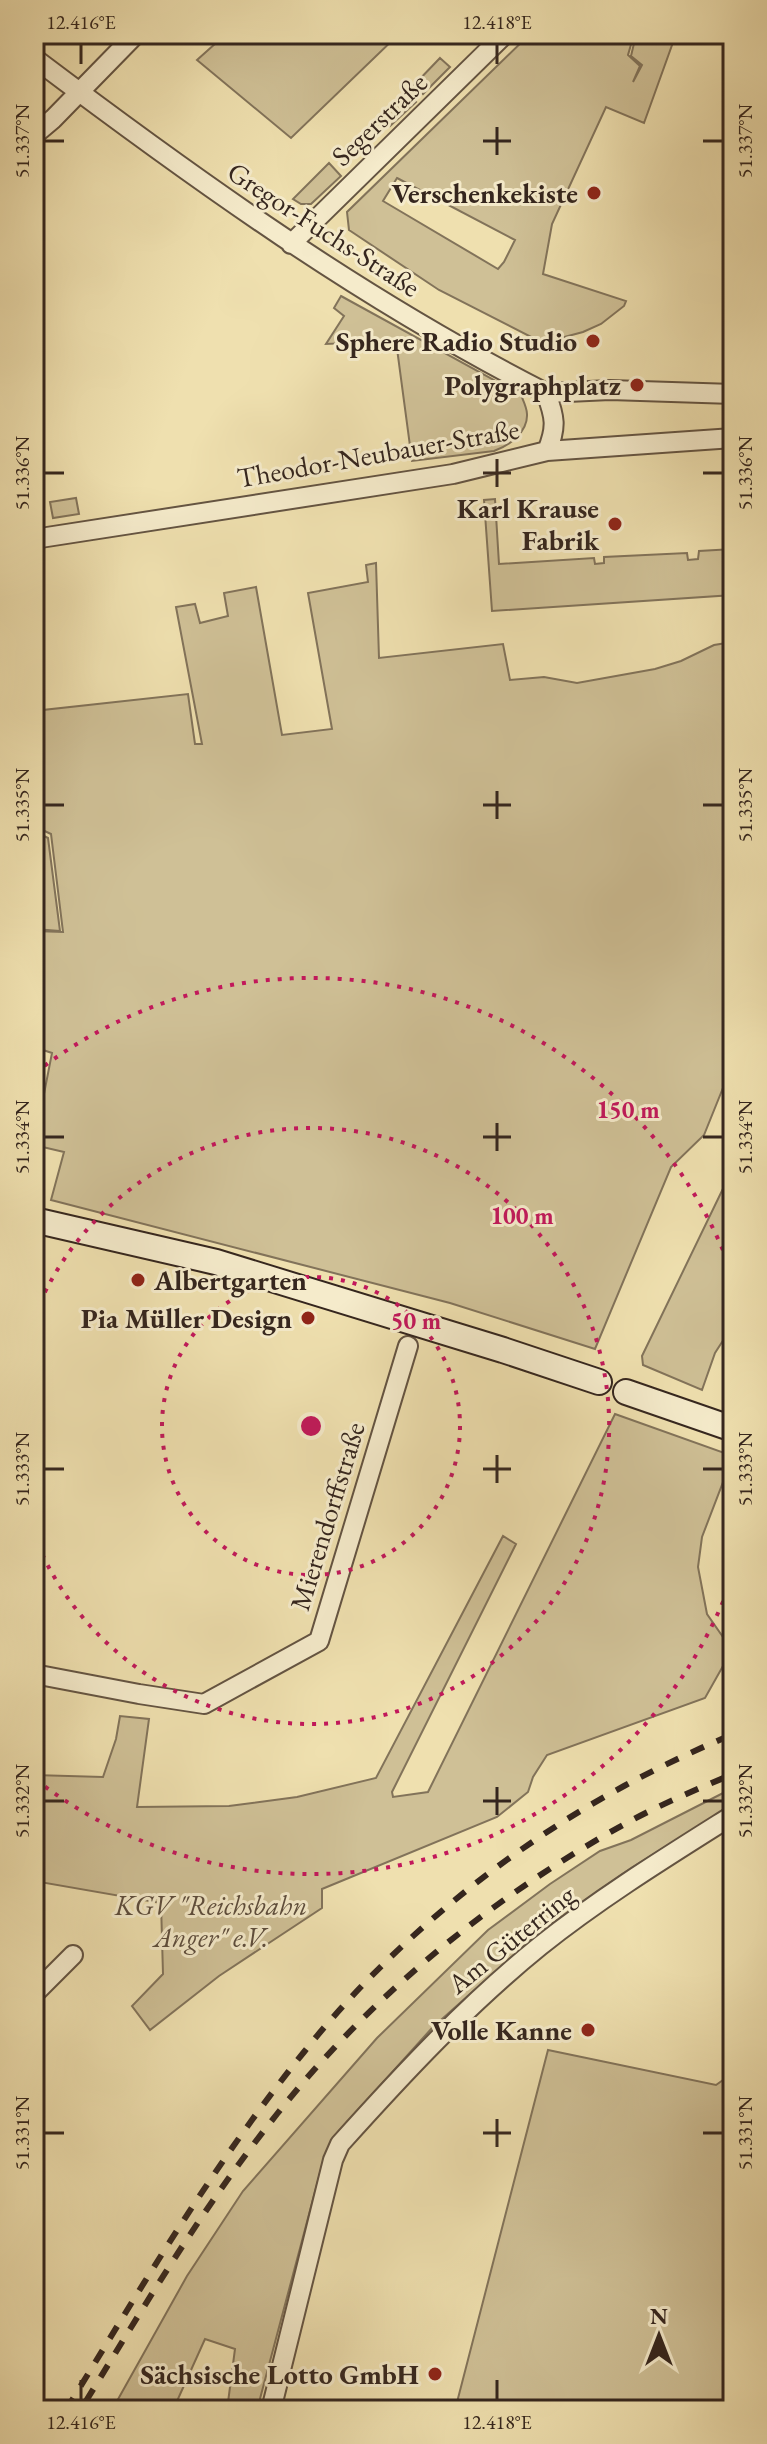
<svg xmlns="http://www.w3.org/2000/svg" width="767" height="2444" viewBox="0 0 767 2444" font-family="'EB Garamond',serif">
	<rect width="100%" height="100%" fill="#efe0af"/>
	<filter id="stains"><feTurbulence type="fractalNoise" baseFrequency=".0025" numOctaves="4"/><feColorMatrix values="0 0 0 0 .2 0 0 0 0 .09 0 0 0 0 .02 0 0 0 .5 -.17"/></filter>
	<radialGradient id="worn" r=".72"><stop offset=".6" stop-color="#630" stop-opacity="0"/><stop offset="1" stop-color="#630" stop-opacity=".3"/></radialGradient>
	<!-- green -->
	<path fill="#cfc096" stroke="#82735a" stroke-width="2" fill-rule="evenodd" d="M226 34H399L291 138 197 60Z
		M530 34H624L632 41 628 55 640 66 633 82 642 65 631 56 635 39 629 34H676L644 123 606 107 552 224 543 274 626 301 624 306 601 324 583 332 557 339H535L439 290 349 230 347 212ZM397 178 515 240 504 262 498 269 383 201Z
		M440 58 450 67 423 94 414 85Z
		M406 92 416 102 390 126 381 116Z
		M329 163 341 176 311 204H301L293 199Z
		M341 296 521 395C523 400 527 408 527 414 528 432 509 446 494 451L412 461 396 341 326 344 344 316 334 308Z
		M76 498 79 514 53 518 50 502Z
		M495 499 499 564 594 558 595 564 604 563V557L687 553 688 560 698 559 699 551 733 549V595L492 611 484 500Z
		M376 563 379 658 503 644 510 680 544 677 577 683 655 669 681 661 714 645 733 642V1063L704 1135 671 1167 595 1349 450 1303 51 1200 64 1152 34 1145 52 1053 34 1047V931L63 932 51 834 34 826V711L188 694 195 744H202L176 607 195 604 200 623 228 616 224 593 256 587 282 735 332 729 308 593 368 582 366 565Z
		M34 831 48 838 60 931 34 929Z
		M733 1168V1325L715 1353 702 1390 643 1365 642 1356Z
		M615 1414 733 1456 702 1537 698 1567 707 1614 732 1650 705 1698 547 1755 533 1777 528 1792 497 1817 322 1889V1908L219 1976 150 2030 132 2006 163 1974 161 1903 34 1881V1775L103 1777 116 1739 120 1716 149 1719 137 1807 229 1806 297 1797 376 1778 503 1536 516 1544 392 1792 393 1797 428 1792Z
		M733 1788V1805L631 1868 536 1935 432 2028 339 2131 324 2158 257 2410H227L235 2349 205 2339 173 2410H112L187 2276 243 2191 377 2038 488 1930 550 1884 600 1851 631 1840Z
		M548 2050 716 2085 733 2073V2410H455Z"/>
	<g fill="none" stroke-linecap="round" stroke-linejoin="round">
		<defs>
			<path id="street" d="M34 58C197 181 363 300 546 393 555 417 557 427 547 451
				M34 135 53 119 136 34
				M291 244 505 34
				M546 393 610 390 733 394
				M34 539 453 474 547 451 733 438
				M34 1674 139 1694 204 1704 319 1641 408 1346
				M34 1994 73 1955
				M271 2410 333 2160 340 2144C402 2075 467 2005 540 1946 600 1898 668 1856 733 1815"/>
			<path id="secondary" d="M34 1220 216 1262 503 1350 599 1382
				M626 1392 733 1429"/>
		</defs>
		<!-- street casing -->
		<use href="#street" stroke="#645442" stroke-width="22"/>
		<!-- secondary casing -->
		<use href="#secondary" stroke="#35261e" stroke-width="28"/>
		<!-- street -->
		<use href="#street" stroke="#f5ebcb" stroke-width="18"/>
		<!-- secondary -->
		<use href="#secondary" stroke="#f5ebcb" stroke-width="24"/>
		<!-- rail -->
		<path stroke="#35261e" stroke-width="6" stroke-dasharray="14 14" stroke-linecap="butt" d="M86 2401C146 2303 205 2204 277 2114 374 1992 497 1893 634 1819 666 1802 700 1788 733 1774
			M66 2410C141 2288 214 2163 304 2052 388 1946 505 1850 624 1786 659 1767 696 1750 733 1734"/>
	</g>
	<!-- ticks -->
	<path fill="none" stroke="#35261e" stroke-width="3" d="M81 44V64M497 44V64M497 127V155M44 141H64M483 141H511M703 141H723M497 459V487M44 473H64M483 473H511M703 473H723M497 791V819M44 805H64M483 805H511M703 805H723M497 1123V1151M44 1137H64M483 1137H511M703 1137H723M497 1455V1483M44 1469H64M483 1469H511M703 1469H723M497 1787V1815M44 1801H64M483 1801H511M703 1801H723M497 2119V2147M44 2133H64M483 2133H511M703 2133H723M81 2380V2400M497 2380V2400"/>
	<!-- distance rings -->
	<g fill="none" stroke="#c2185b" stroke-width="4" stroke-dasharray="4 8">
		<circle cx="311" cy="1426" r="149"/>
		<path d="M35 1314A298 298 0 1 1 35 1538"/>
		<path d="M732 1579A448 448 0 0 1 35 1779M35 1073A448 448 0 0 1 732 1273"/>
	</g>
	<!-- markers -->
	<g fill="#8f2418" stroke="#f5ebcb" stroke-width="3">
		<circle cx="594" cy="193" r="8"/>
		<circle cx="593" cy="341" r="8"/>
		<circle cx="637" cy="385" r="8"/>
		<circle cx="615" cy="524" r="8"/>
		<circle cx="138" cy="1280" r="8"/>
		<circle cx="308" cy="1318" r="8"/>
		<circle cx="588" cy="2030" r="8"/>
		<circle cx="435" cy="2374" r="8"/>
	</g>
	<g text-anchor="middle" stroke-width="6" stroke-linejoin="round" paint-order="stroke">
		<!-- street labels -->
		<g font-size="28" fill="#35261e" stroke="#f5ebcb">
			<text transform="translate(379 119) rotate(-44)" y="10">Segerstraße</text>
			<text transform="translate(324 229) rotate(33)" y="10">Gregor-Fuchs-Straße</text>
			<text transform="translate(378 453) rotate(-10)" y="10">Theodor-Neubauer-Straße</text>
			<text transform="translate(327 1516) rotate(-73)" y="10">Mierendorffstraße</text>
			<text transform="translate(511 1939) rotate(-39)" y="10">Am Güterring</text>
		</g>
		<!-- poi labels -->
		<g font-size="28" font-weight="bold" fill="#35261e" stroke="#f5ebcb" text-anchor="end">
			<text x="578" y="203">Verschenkekiste</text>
			<text x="577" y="351">Sphere Radio Studio</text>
			<text x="621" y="395">Polygraphplatz</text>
			<text x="599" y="518">Karl Krause<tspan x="599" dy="32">Fabrik</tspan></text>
			<text x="154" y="1290" text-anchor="start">Albertgarten</text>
			<text x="292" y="1328">Pia Müller Design</text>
			<text x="572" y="2040">Volle Kanne</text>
			<text x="419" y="2384">Sächsische Lotto GmbH</text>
		</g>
		<!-- park labels -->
		<g font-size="28" font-style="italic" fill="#5c4c3c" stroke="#f5ebcb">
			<text x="211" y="1915">KGV "Reichsbahn<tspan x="211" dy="32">Anger" e.V.</tspan></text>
		</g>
	</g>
	<circle cx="311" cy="1426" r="12" fill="#c2185b" stroke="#f5ebcb" stroke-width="4"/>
	<g font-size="24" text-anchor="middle" font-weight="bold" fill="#c2185b" stroke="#f5ebcb" stroke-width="6" stroke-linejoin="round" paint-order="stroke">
		<text x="628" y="1118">150 m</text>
		<text x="522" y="1224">100 m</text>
		<text x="416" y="1329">50 m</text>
	</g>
	<!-- margin -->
	<rect width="767" height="2444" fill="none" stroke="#efe0af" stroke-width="88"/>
	<!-- north arrow -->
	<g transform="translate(659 2336)" stroke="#f5ebcb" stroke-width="6" paint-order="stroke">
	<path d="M0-6L14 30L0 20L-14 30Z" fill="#35261e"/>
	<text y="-12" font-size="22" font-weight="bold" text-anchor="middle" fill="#35261e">N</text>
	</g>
	<rect x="44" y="44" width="679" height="2356" fill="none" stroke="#35261e" stroke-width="3"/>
	<g font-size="20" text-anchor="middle" fill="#35261e">
		<text x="81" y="29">12.416°E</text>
		<text x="497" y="29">12.418°E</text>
		<text transform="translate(22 141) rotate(-90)" y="7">51.337°N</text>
		<text transform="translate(745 141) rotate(-90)" y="7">51.337°N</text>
		<text transform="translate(22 473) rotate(-90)" y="7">51.336°N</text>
		<text transform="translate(745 473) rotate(-90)" y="7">51.336°N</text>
		<text transform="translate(22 805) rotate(-90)" y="7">51.335°N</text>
		<text transform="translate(745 805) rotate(-90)" y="7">51.335°N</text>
		<text transform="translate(22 1137) rotate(-90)" y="7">51.334°N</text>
		<text transform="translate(745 1137) rotate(-90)" y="7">51.334°N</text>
		<text transform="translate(22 1469) rotate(-90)" y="7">51.333°N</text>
		<text transform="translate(745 1469) rotate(-90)" y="7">51.333°N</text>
		<text transform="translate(22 1801) rotate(-90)" y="7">51.332°N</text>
		<text transform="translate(745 1801) rotate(-90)" y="7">51.332°N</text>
		<text transform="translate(22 2133) rotate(-90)" y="7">51.331°N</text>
		<text transform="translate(745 2133) rotate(-90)" y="7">51.331°N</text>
		<text x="81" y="2429">12.416°E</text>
		<text x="497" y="2429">12.418°E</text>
	</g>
	<rect width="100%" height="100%" filter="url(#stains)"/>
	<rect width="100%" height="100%" fill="url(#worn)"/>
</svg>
